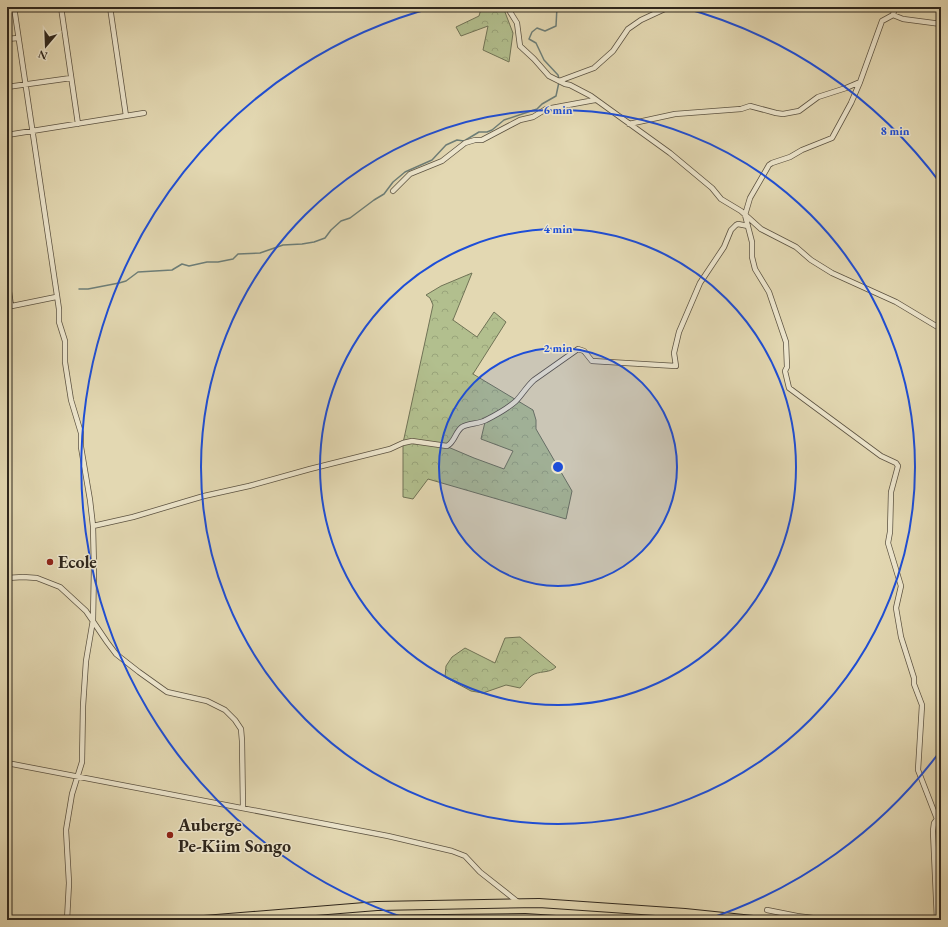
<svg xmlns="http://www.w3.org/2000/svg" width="948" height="927" viewBox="0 0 948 927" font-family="'EB Garamond',serif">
	<defs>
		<pattern id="forest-crowns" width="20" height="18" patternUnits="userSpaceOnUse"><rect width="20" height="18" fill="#b2bf8e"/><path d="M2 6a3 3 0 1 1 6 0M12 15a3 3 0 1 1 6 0" fill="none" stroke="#99a47a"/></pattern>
	</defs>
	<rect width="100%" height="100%" fill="#e3d8b2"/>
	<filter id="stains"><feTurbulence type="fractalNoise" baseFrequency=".005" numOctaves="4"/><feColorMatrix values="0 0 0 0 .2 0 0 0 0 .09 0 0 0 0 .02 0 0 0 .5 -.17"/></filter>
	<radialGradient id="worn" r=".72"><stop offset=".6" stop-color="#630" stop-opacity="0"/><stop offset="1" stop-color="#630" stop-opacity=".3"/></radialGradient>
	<!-- forest -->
	<path fill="url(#forest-crowns)" stroke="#707356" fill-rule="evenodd" d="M474 7H503L513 33 509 62 483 50 488 26 461 36 456 27 479 16 481 9Z
		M472 273 453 320 477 337 494 312 506 322 473 374 533 410 536 420V429L572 491 566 519 428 479 413 499 403 497V443L433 305 430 298 426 295 441 286ZM485 422 481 439 513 451 504 469 474 458 448 447 464 426Z
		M520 637 556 667C549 674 539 670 531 676 527 679 524 684 520 688L506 685 483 693 471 691 445 677 446 666 452 657 465 648 495 663 505 638Z"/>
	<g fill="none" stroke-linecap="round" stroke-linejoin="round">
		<!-- stream -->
		<path stroke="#6d7e78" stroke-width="1.5" d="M557 7 556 26 545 31 537 28 532 32 529 39 536 43 544 60 558 75 559 79
			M79 289H88L119 283 126 281 138 272 172 270 182 264 189 266 207 262H218L233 259 238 254 260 253 283 245 302 244 314 242 325 238 331 230 341 221 350 218 374 200 384 194 393 182 405 172 432 160 446 145 457 140 464 141 479 132H487L492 130 504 120 537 109 542 104 556 96 559 82"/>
		<defs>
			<path id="street" d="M14 7 59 309V322L65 341V362L71 400 81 433V447L90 500 93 526 94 568 93 620 86 661 83 706 82 762 72 794 66 830 69 883 67 920
				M61 7 78 124
				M110 7 126 116
				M507 7 517 23 520 46 534 59 549 76 565 84 570 85 591 96 670 153 712 188 721 199 741 211 761 229 796 247 811 260 832 273 896 302 941 329
				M893 15 903 19 941 24
				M7 39 18 38
				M559 81 594 68 613 51 628 29 641 20 669 7
				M860 82 851 103 832 138 802 150 790 157 772 163 769 165 750 198 745 215 752 242V257L755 269 769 292 786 342 787 367 785 371 789 388 881 456 896 463 898 466 891 492 890 532 888 543 901 586 896 608 901 637 914 678V684L922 705 918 770 937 819
				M7 87 71 78
				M629 124 675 114 741 109 750 106 776 113 783 114 799 111 818 97 846 88 860 82 882 21 893 15 895 7
				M7 135 144 113
				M393 191 410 174 442 161 465 143 475 140H482L520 120 533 117 546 109 595 100
				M7 277 11 306
				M7 307 56 297
				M93 526 133 517 204 496 249 486 310 469 390 449 403 443 412 441 447 446C455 442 455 432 462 427 469 423 479 424 486 420 496 415 507 409 516 401 522 395 527 386 534 380L578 349 584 351 592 361 676 366 674 353 679 332 700 283 724 247 731 230 736 225 738 224 748 226
				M7 578 23 577 37 578 60 587 86 611 107 642 116 654 139 672 167 692 207 701 225 710 235 720 241 729 242 741 243 808
				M7 763 388 836 452 851 465 856 480 872 518 902
				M767 910 797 916 829 920
				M937 920 933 831 934 823 937 819 941 818"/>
			<path id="highway" d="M204 920 377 906 539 903 685 913 753 920
				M360 920 525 918 556 920"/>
		</defs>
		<!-- street casing -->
		<use href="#street" stroke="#5c5342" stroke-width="6"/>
		<!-- highway casing -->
		<use href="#highway" stroke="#2f271d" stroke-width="10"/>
		<!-- street -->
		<use href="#street" stroke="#ede6cd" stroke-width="4.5"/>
		<!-- highway -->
		<use href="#highway" stroke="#e3d8b2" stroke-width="8"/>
	</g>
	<!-- distance rings -->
	<circle cx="558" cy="467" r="119" fill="#1d4ed8" fill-opacity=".12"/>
	<g fill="none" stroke="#1d4ed8" stroke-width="2">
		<circle cx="558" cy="467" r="119"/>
		<circle cx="558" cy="467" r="238"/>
		<circle cx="558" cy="467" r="357"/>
		<path d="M941 750A476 476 0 0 1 705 920M411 920A476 476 0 0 1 435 7M681 7A476 476 0 0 1 941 184"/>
	</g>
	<!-- markers -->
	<g fill="#8f2418" stroke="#ede6cd" stroke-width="1.5">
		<circle cx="50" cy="562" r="4"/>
		<circle cx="170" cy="835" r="4"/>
	</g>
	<g text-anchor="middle" stroke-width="3" stroke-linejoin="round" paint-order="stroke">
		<!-- poi labels -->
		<g font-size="18" font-weight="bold" fill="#2f271d" stroke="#ede6cd" text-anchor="start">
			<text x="58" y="568">Ecole</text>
			<text x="178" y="831">Auberge<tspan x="178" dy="21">Pe-Kiim Songo</tspan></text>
		</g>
	</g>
	<circle cx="558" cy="467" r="6" fill="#1d4ed8" stroke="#ede6cd" stroke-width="2"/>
	<g font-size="12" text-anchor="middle" font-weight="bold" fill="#1d4ed8" stroke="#ede6cd" stroke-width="3" stroke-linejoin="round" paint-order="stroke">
		<text x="558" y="114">6 min</text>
		<text x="895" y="135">8 min</text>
		<text x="558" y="233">4 min</text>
		<text x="558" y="352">2 min</text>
	</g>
	<!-- margin -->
	<rect width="948" height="927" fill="none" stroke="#e3d8b2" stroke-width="24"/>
	<rect x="8" y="8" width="932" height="911" fill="none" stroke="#2f271d" stroke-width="2"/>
	<rect x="12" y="12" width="924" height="903" fill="none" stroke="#2f271d"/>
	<!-- north arrow -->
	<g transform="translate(46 46) rotate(199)" stroke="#ede6cd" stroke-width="3" paint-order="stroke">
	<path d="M0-3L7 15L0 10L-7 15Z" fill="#2f271d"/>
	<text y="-6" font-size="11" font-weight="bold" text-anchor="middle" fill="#2f271d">N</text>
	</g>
	<rect width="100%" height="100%" filter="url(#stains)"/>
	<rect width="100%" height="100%" fill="url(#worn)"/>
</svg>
